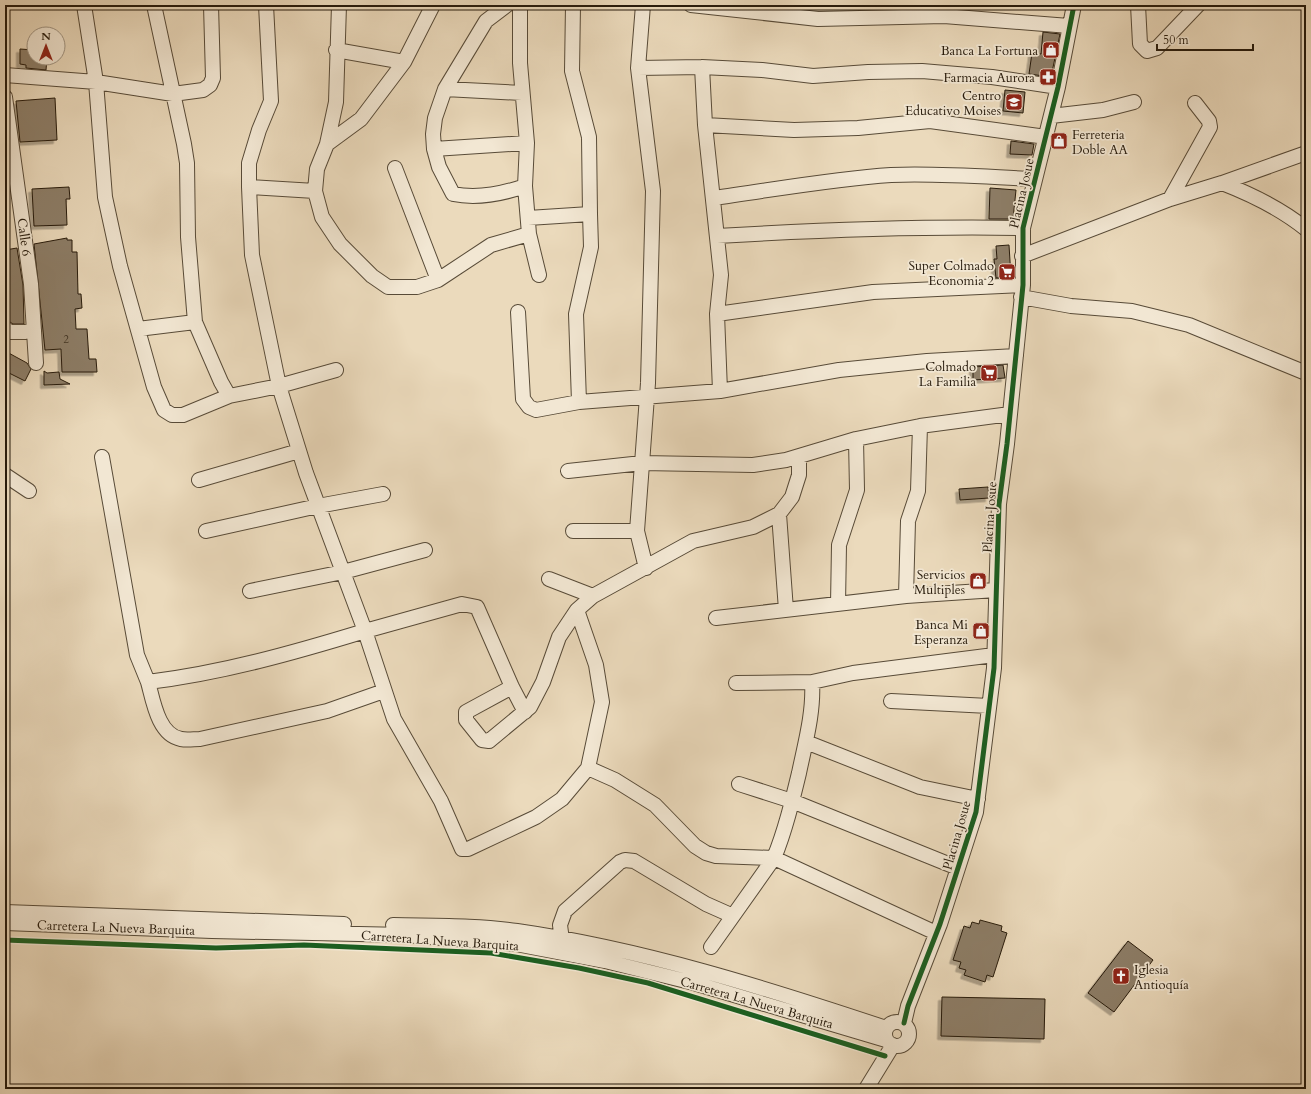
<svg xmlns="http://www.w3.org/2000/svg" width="1311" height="1094" viewBox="0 0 1311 1094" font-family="Cardo,serif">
	<defs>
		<filter id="shadow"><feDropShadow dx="-3.5" dy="3.5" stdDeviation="0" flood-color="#0004"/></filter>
	</defs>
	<rect width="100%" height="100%" fill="#ebdabc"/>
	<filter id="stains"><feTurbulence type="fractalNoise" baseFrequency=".005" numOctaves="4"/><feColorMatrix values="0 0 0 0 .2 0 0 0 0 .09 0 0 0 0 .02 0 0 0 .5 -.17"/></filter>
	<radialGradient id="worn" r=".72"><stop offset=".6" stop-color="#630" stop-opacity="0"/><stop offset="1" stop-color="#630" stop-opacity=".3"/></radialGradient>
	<!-- building -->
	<path fill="#8d7e68" stroke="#271b0c" filter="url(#shadow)" d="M1043 32 1060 34 1051 77 1029 74 1032 53 1041 54Z
		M20 49 34 50V58H47L46 70 26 68V65L20 64Z
		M1005 90 1025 92 1023 113 1003 111Z
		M55 98 57 140 20 142 16 101Z
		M1011 141 1034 144 1032 155 1010 154Z
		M69 187 70 199H66L67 225 34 226 32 189Z
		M990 188 1016 190 1013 219H989Z
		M67 238V240H72V252H77L78 294H81L82 308 75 309 76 329H87L89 359H96L97 372H62L61 349 45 350 34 244Z
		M1009 245 1011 277 996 278 994 259H997L996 246Z
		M17 248 23 285 24 324H13L7 320 5 300V250Z
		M5 351 27 363 31 369 25 381 5 371Z
		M1003 365 1005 378 973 380V367Z
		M44 371 47 373 59 372 60 379 70 384 44 385Z
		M988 487 989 498 960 500 959 489Z
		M980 920 1002 926 1001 931 1007 933 993 977 987 975 985 982 964 975 966 970 959 968 961 962 953 960 964 926 970 928 972 922 979 924Z
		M1128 941 1153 960 1114 1012 1088 993Z
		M942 997 1045 999 1044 1039 941 1036Z"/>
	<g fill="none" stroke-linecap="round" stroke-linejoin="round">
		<defs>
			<path id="minor" d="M84 5 96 82 105 197 120 266 154 387 164 410 172 415H183L229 396
				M154 5 184 144 187 163 188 237 195 322
				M266 5 271 101 259 130 249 163V187L252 255 279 386 306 473 365 631 462 604 477 607 512 687 525 712
				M339 5 336 102 327 144 317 169 315 191 322 217 340 244 372 276 388 287H417L438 280 491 245 529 234
				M507 5 486 21 445 89 435 118 433 134 434 149 439 167 453 194C477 199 502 194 525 186
				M520 5V63L527 143 525 186 529 234 539 275
				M573 5 572 71 589 137 590 214 591 247 576 314 579 402
				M643 5 638 68 653 191 648 383 637 531 646 568
				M691 5 818 19 944 16 1069 26
				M1138 5 1140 44 1147 51 1157 48 1198 5
				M336 50 404 62
				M702 67 705 125 721 275 717 314 720 391
				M638 68 702 67 762 70 813 76 868 72 922 71 992 77 1058 87
				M5 75 96 82 173 94 203 90 210 85 213 78 211 5
				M445 89 522 93
				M5 97 31 284 36 363
				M1051 116 1103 110 1134 102
				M705 125 794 130 858 128 930 121 1046 137
				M327 144 361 119 404 62 433 5
				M434 149 527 143
				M395 168 438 280
				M1222 183C1253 195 1280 208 1306 229
				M249 187 315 191
				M713 198C772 190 832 179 891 175 939 173 987 177 1034 179
				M1170 199 1210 127 1209 121 1195 103
				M528 218 590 214
				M717 236C819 230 921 226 1023 228
				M1022 256 1170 199 1222 183 1306 153
				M1021 297 1071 306 1132 311 1189 325 1306 373
				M518 312 523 399 529 407 536 410 579 402 720 391 839 370 927 361 1016 356
				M717 314 873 292 1023 285
				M5 328 9 332H25L34 330
				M138 329 195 322 221 382 229 396 279 386 336 370
				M102 457 137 655 148 682C222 673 293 653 365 631L394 719 441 801 462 849H468L536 817 562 799 588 768 602 702 596 665 577 610
				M568 471 642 463 753 465 786 460 856 439 920 426 1010 414
				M5 475 29 491
				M199 480 299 451
				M779 514 786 610
				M206 531 318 506 383 494
				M573 531H637
				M549 579 593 596
				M250 591 343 572 425 550
				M906 596 908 521 918 491 920 426
				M838 604 839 545 857 490 856 439
				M716 618 906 596 996 590
				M148 682C153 700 158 735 181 739 187 740 194 739 200 739L327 711 384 691
				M736 683 812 682
				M512 687 466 712V720L482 740 489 741 530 707 543 682 559 637 577 610 593 596 693 541 753 527 779 514 792 497 799 475V457
				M891 701 989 706
				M806 742 920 787 978 799
				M588 768 615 780 655 805 695 846 706 853 716 856 774 858 936 933
				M739 784 792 801 958 868
				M5 912 344 924
				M5 923 212 931 405 935 516 944 605 961 694 983 886 1040
				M393 925C434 926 476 925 517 931 642 949 766 988 886 1028
				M562 940 560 925 565 911 620 862 625 860 634 861 706 904 733 916
				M711 947 774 858C785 831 792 802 799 773 805 744 814 712 812 682L853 673 994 655
				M885 1034a12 12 0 1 1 24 0a12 12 0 1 1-24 0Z
				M904 1023 908 1006 940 924 976 812 994 668 999 504 1007 444 1023 285V228L1058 87 1074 5
				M866 1089 893 1045"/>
		</defs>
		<!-- minor casing -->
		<use href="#minor" stroke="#584b38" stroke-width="16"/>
		<!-- minor -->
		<use href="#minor" stroke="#f2e7d3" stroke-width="14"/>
		<defs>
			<path id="cycleway" d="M5 940 216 948 304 945 491 953 579 968 648 983 885 1056
				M904 1023 908 1006 940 924 976 812 994 668 999 504 1007 444 1023 285V228L1058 87 1074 5"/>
		</defs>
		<!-- cycleway casing -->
		<use href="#cycleway" stroke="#f2e7d3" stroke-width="8"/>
		<!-- cycleway -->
		<use href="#cycleway" stroke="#1b5e20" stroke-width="5"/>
	</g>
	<!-- icons -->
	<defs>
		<symbol id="shop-square" viewBox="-11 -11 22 22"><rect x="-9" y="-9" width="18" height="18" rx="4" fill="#8f2418" stroke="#f2e7d3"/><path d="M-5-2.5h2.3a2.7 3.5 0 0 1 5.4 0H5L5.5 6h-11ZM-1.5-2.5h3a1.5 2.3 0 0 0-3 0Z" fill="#fff"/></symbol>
		<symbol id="pharmacy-square" viewBox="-11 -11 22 22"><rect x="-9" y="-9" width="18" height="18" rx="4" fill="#8f2418" stroke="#f2e7d3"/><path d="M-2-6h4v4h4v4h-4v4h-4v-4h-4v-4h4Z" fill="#fff"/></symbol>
		<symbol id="school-square" viewBox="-11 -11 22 22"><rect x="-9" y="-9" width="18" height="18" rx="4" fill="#8f2418" stroke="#f2e7d3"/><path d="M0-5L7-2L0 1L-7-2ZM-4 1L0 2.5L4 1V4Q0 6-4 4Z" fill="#fff"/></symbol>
		<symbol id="supermarket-square" viewBox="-11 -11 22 22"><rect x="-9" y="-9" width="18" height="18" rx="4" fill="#8f2418" stroke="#f2e7d3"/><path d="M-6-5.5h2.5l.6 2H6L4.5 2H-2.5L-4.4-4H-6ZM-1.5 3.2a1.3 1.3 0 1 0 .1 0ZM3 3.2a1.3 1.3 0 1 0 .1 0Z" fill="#fff"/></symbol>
		<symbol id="church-square" viewBox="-11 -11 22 22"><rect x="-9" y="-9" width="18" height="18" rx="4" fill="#8f2418" stroke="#f2e7d3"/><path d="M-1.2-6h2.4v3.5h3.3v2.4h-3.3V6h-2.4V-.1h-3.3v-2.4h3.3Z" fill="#fff"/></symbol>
	</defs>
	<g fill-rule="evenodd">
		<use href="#shop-square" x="1041" y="40" width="20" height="20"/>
		<use href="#pharmacy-square" x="1038" y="67" width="20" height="20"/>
		<use href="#school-square" x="1004" y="92" width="20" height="20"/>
		<use href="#shop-square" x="1049" y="131" width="20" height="20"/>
		<use href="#supermarket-square" x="997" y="262" width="20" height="20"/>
		<use href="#supermarket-square" x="979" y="363" width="20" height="20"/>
		<use href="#shop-square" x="968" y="571" width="20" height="20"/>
		<use href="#shop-square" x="971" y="621" width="20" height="20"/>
		<use href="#church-square" x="1111" y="966" width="20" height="20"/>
	</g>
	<g text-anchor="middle" stroke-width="3.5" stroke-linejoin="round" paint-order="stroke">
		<!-- number labels -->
		<g font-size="11" fill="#403423">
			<text x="66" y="343">2</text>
		</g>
		<!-- poi labels -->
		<g font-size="13" fill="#271b0c" stroke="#f2e7d3" text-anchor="end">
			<text x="1038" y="55">Banca La Fortuna</text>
			<text x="1035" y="82">Farmacia Aurora</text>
			<text x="1001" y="100">Centro<tspan x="1001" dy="15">Educativo Moises</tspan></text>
			<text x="1072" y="139" text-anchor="start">Ferreteria<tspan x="1072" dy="15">Doble AA</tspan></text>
			<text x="994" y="270">Super Colmado<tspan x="994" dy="15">Economia 2</tspan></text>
			<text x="976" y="371">Colmado<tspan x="976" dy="15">La Familia</tspan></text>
			<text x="965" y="579">Servicios<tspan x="965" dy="15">Multiples</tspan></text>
			<text x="968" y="629">Banca Mi<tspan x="968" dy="15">Esperanza</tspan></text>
			<text x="1134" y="974" text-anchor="start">Iglesia<tspan x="1134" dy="15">Antioquía</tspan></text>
		</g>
		<!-- street labels -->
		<g font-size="13" fill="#271b0c" stroke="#f2e7d3">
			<text transform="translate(1021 193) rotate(-77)" y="5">Placina Josue</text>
			<text transform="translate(25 237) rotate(82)" y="5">Calle 6</text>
			<text transform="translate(989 517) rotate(-86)" y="5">Placina Josue</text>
			<text transform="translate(956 835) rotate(-74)" y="5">Placina Josue</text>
			<text transform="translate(116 927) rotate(2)" y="5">Carretera La Nueva Barquita</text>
			<text transform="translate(440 940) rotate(4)" y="5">Carretera La Nueva Barquita</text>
			<text transform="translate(757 1002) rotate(16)" y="5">Carretera La Nueva Barquita</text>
		</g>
	</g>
	<!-- margin -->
	<rect width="1311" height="1094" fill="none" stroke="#ebdabc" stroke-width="20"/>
	<rect x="6" y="6" width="1299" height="1082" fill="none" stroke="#271b0c" stroke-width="2"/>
	<rect x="10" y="10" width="1291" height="1074" fill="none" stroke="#271b0c"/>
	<!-- north arrow -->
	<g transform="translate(46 46)"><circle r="19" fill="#f2e7d3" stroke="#a19583"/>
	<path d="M0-3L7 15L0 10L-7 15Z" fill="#8f2418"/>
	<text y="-6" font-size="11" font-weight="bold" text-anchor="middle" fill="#271b0c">N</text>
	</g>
	<!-- scale -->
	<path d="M1157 44v6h96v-6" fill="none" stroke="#271b0c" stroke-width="2"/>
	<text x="1163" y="44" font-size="12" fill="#271b0c" stroke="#f2e7d3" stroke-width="3" paint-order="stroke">50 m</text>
	<rect width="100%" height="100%" filter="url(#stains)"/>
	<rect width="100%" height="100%" fill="url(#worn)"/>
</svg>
